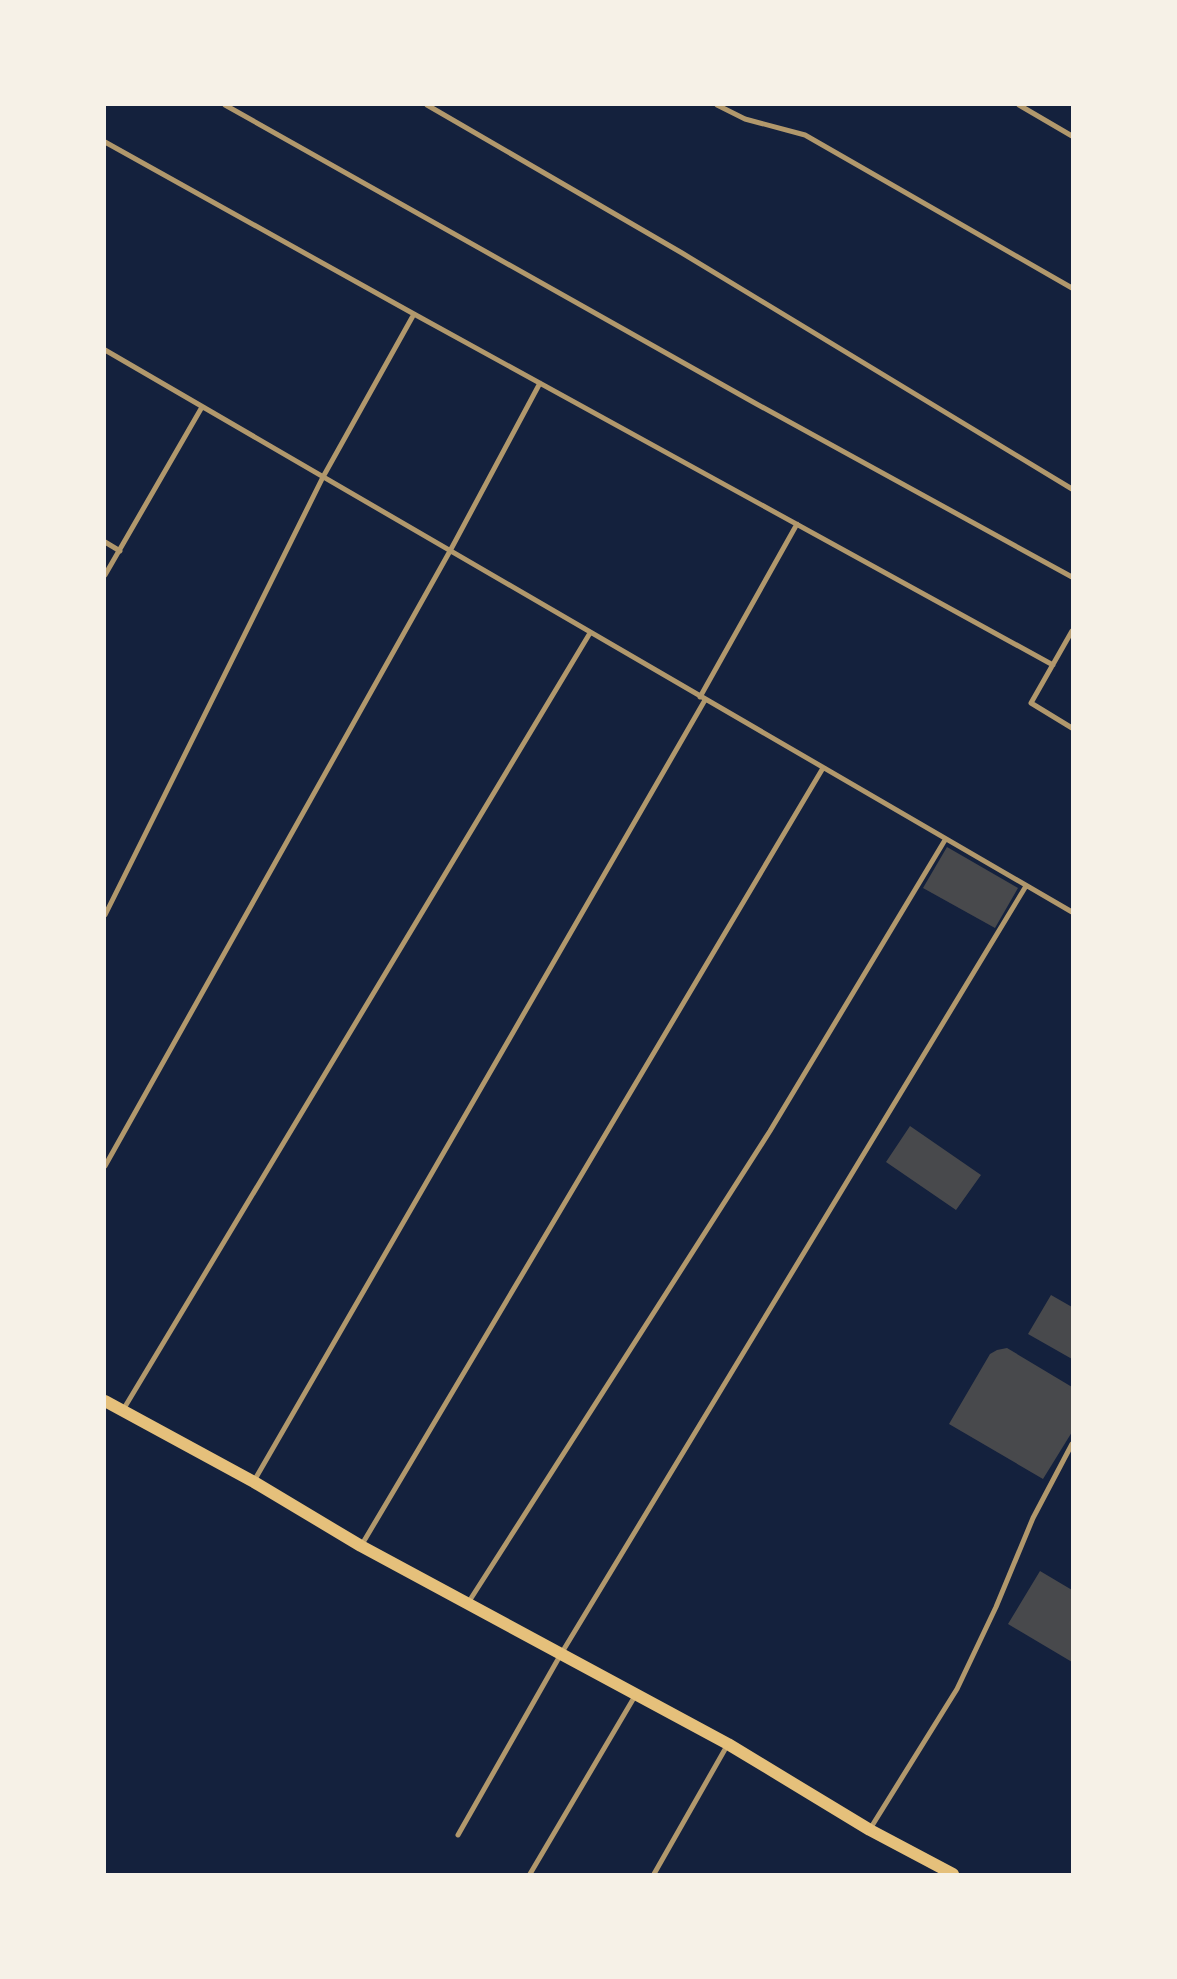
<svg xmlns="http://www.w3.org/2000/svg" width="1177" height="1979" viewBox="0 0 1177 1979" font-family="Signika,sans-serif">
	<rect width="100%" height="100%" fill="#14213d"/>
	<!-- building -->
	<path fill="#48494c" d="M947 847 1018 888 995 928 923 888Z
		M910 1126 981 1175 956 1210 886 1162Z
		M1051 1295 1072 1307V1359L1028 1334Z
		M1007 1348 1072 1387V1432L1043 1479 949 1424 990 1354 997 1350Z
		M1040 1571 1072 1590V1662L1008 1624Z"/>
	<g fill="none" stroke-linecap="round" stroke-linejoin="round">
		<!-- minor -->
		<path stroke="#b1986c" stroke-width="5" d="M225 105 753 402 1072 577
			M427 105 682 253 1072 489
			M717 105 745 119 805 135 1072 288
			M1019 105 1072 136
			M105 142 414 314 1053 665
			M105 350 1072 912
			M105 542 120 551
			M105 575 202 407
			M1072 631 1031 703 1072 728
			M700 697 797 524
			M105 915 323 477 414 314
			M105 1166 450 551 540 383
			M123 1410 590 633
			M254 1481 705 700
			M361 1546 823 768
			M468 1603 770 1131 945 840
			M870 1829 957 1689 996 1607 1033 1518 1072 1444
			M458 1835 561 1654 1026 886
			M530 1874 635 1696
			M654 1874 728 1744"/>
		<!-- primary -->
		<path stroke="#e5c07b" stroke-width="12" d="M105 1401 254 1482 361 1546 728 1744 870 1830 953 1874"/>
	</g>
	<!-- border -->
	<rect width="1177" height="1979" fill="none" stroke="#f6f1e7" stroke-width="212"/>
</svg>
